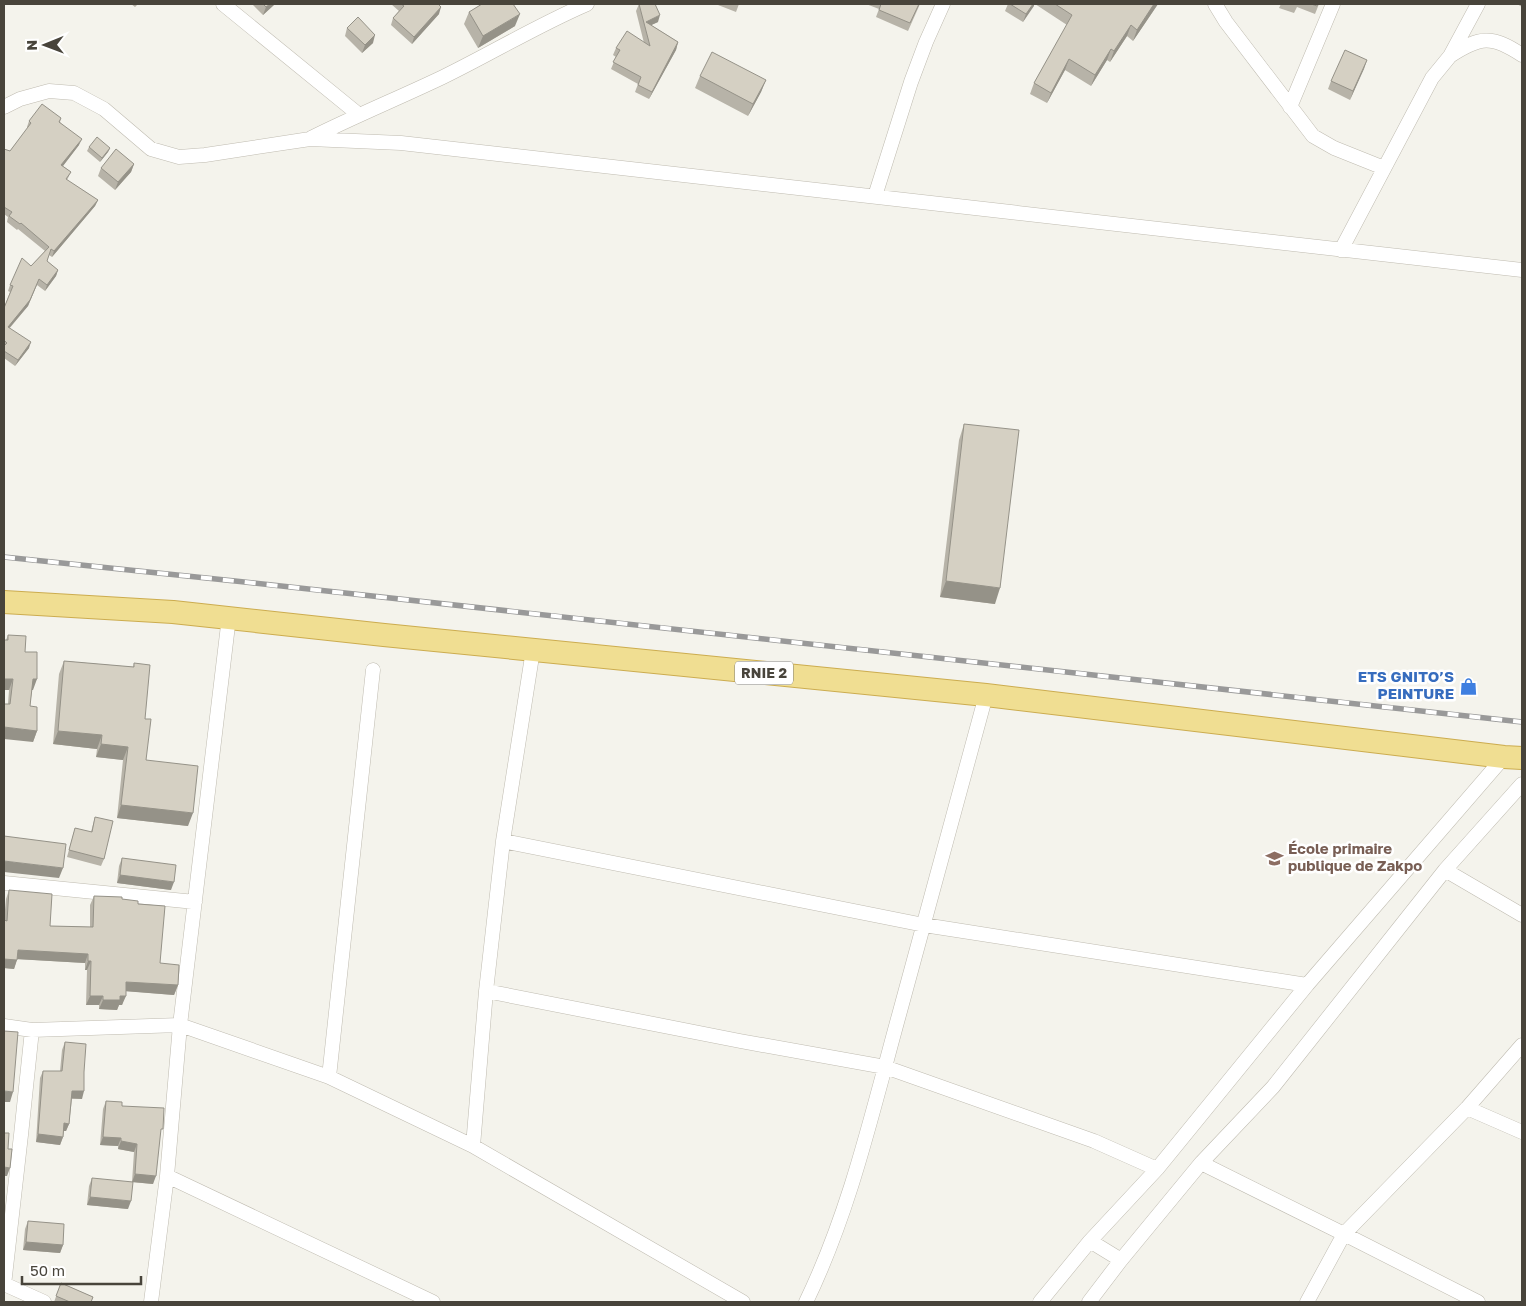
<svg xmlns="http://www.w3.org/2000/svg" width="1526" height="1306" viewBox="0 0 1526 1306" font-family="'Golos Text',sans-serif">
	<rect width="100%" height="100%" fill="#f4f3ec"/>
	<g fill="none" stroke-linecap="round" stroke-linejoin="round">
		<defs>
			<path id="minor" d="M223 4 358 114
				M1215 4 1226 22 1313 136 1334 148 1384 168
				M1450 56C1480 36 1492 35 1522 55
				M4 107 20 99 49 91 74 93 104 109 151 149 179 157 205 155 310 139 401 143 1522 270
				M1290 107 1333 4
				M311 138C355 116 399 98 443 77 492 53 538 25 587 4
				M875 196 911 82 926 42 943 4
				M1341 250 1432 78 1450 56 1478 4
				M503 841 924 925 1307 985
				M1445 870 1522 915
				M4 883 195 902
				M486 991 740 1041 885 1067 1094 1141 1157 1169
				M4 1026 32 1030 180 1025 329 1077 473 1146 743 1302
				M329 1077 373 670
				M1467 1108 1522 1132
				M473 1146 486 991 503 841 533 650
				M1201 1163 1344 1234 1478 1302
				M167 1176 433 1302
				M1090 1241 1121 1260
				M4 1284 44 1302
				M4 1285 21 1135 32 1030
				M151 1302 167 1176 180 1025 229 617
				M806 1302C850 1211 872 1113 899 1015 928 909 957 802 986 695
				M1040 1302 1090 1241 1157 1169 1307 985 1504 757
				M1089 1302 1121 1260 1201 1163 1273 1087 1445 870 1522 784
				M1307 1302 1344 1234 1467 1108 1522 1045"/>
			<path id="trunk" d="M4 602 173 612 384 635 986 695 1504 757 1522 758"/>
		</defs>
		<!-- minor casing -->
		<use href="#minor" stroke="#bfbbb0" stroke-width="15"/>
		<!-- trunk casing -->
		<use href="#trunk" stroke="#ccac4f" stroke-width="24"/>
		<!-- minor -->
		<use href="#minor" stroke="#fff" stroke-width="14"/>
		<!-- trunk -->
		<use href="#trunk" stroke="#f0de92" stroke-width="22"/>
		<defs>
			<path id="rail" d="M4 557 235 581 1522 722"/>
		</defs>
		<!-- rail casing -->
		<use href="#rail" stroke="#999" stroke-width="5.5"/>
		<!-- rail -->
		<use href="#rail" stroke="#fff" stroke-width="4" stroke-dasharray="11" stroke-linecap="butt"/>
	</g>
	<!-- wall -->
	<path fill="#b7b3a8" d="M131 4H138L135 7Z
		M252 4H275L263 15Z
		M391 4H438L439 14 412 44 391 25 393 18 399 11Z
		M639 4 658 22 651 25 678 42 676 50 649 99 635 92 638 84 611 69 616 57 613 55 616 48 644 43 636 11Z
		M719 4H739L736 12 718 5Z
		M866 4H920L908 31 876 17 879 9Z
		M1008 4H1034L1023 22 1005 11Z
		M1035 4H1158L1133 41 1127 36 1110 62 1107 60 1091 86 1065 70 1047 103 1030 94 1034 83 1067 25Z
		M1281 4H1319L1315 14 1297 7 1294 13 1279 8Z
		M1517 4H1522V7Z
		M469 12 515 26 478 48 464 24Z
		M347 28 373 43 362 53 345 36Z
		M1367 60 1350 100 1328 89 1331 81Z
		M700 76 766 80 761 92 748 116 695 88Z
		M61 118 60 122 79 145 63 166 71 172 67 180 98 200 95 206 52 257 49 255 47 261 58 270 56 276 45 291 37 285 28 306 9 329 29 348 15 366 4 358V308L10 292 8 291 10 285 31 266 45 251 18 229 17 230 7 222 8 217 4 214V149L10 151 28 128 27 127 29 121Z
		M89 147 110 148 108 152 100 162 87 151Z
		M134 164 131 172 115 190 98 176 101 168Z
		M964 424 995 604 940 597 959 440Z
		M8 635 25 652 33 690H32L30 706 37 731 33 742 8 704 9 690H4L6 640Z
		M64 661 133 667 134 663 145 719 146 760 188 826 117 818 123 760 96 757 97 749 53 744 59 674Z
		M95 817 104 859 101 866 67 857 75 828 91 832Z
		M122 858 171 890 117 883 119 866Z
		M9 890 50 926 90 927V905L94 896 122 899 138 904 160 963 178 985 174 995 126 991 122 1005H119L117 1010 99 1009V1005H86L87 970H85V963L17 959 14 969 4 968V920L6 899Z
		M65 1042 82 1099H72L69 1124 66 1131H64L63 1137 60 1145 36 1142 40 1078 43 1071H60L62 1050Z
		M106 1101 122 1106 160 1137 153 1184 132 1182 134 1152 118 1149V1146L100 1145 103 1109Z
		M92 1178 128 1209 87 1205 89 1186Z
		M28 1221 63 1245 60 1253 23 1250 25 1229Z
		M61 1283 93 1297 91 1302H54Z"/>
	<!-- shaded-wall -->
	<path fill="#959288" d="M270 4H275L263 15 266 7Z
		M1033 4H1034V6L1023 22 1026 14Z
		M1154 4H1158L1133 41 1137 30Z
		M441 7 439 14 412 44 414 37Z
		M520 14 515 26 478 48 483 36Z
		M660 15 658 22 645 28 646 22Z
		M1131 25 1127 36 1110 62 1114 51Z
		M375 35 373 43 362 53 365 45Z
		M678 42 676 50 649 99 652 92Z
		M1111 49 1107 60 1091 86 1095 75Z
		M1069 59 1065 70 1047 103 1051 93Z
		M1367 60 1364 69 1350 100 1353 91Z
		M766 80 761 92 748 116 753 104Z
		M82 139 79 145 59 171 61 165Z
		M110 148 108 152 100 162 102 158Z
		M134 164 131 172 115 190 118 182Z
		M98 200 95 206 52 257 54 251Z
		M58 270 56 276 45 291 47 285Z
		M39 279 28 306 5 333 8 327Z
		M31 342 29 348 15 366 18 360Z
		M946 581 1000 588 995 604 940 597Z
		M4 679H13L9 690H4Z
		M33 679H37L33 690H29Z
		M4 727 37 731 33 742 4 739Z
		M58 731 102 735 97 749 53 744Z
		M101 744 128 747 123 760 96 757Z
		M121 805 193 813 188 826 117 818Z
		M4 861 63 868 59 878 4 872Z
		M120 875 174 882 171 890 117 883Z
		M18 950 88 954 85 963 15 959Z
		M4 959 17 960 14 969 4 968Z
		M88 961H91L87 970H85Z
		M126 982 178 985 174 995 123 991Z
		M90 996H103L99 1005H86Z
		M120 996H126L122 1005H119L117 1010 99 1009 103 1000Z
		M4 1091 13 1092 10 1102H4Z
		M72 1091H84L82 1099 70 1098Z
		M64 1123 69 1124 66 1131H62Z
		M38 1134 63 1137 60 1145 36 1142Z
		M103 1137 121 1138 118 1146 100 1145Z
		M121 1141 137 1144 134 1152 118 1149Z
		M4 1167 10 1168 7 1176H4Z
		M135 1174 156 1176 153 1184 132 1182Z
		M90 1197 131 1201 128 1209 87 1205Z
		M26 1242 63 1245 60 1253 23 1250Z"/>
	<!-- building -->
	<path fill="#d5d0c3" stroke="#959288" d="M263 4H270L266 7Z
		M401 4H438L441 7 414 37 393 18 404 6Z
		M482 4H513L520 14 483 36 469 12Z
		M639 4H655L660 15 646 22 678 42 652 92 638 85 641 77 613 62 620 50 616 48 627 31 650 46Z
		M881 4H919L910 23 879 10Z
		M1010 4H1033L1026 14Z
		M1055 4H1154L1137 30 1131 25 1114 51 1111 49 1095 75 1069 59 1051 93 1034 83 1072 15Z
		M1311 4H1318L1317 6Z
		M358 17 375 35 365 45 347 28Z
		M1345 50 1367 60 1353 91 1331 81Z
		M712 52 766 80 753 104 700 76Z
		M42 104 61 118 59 122 82 139 61 165 71 172 66 179 98 200 54 251 51 249 47 261 58 270 47 285 39 279 30 300 8 327 31 342 18 360 4 351V346L7 343 4 340V308L13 286 10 285 22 258 31 266 49 247 21 223 20 224 9 216 12 212 4 207V149L10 151 31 123 29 121Z
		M97 137 110 148 102 158 89 147Z
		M116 149 134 164 118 182 101 168Z
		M964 424 1019 430 1000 588 946 581Z
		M8 635 26 636 25 652H37V679H33L30 706 37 707V731L4 727V704H10L13 679H4V640H8Z
		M64 661 134 667V663L150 665 145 719H151L146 760 198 766 193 813 121 805 128 747 101 744 102 735 58 731Z
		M95 817 113 821 104 859 69 850 75 828 92 832Z
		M4 836 66 844 63 868 4 861Z
		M122 858 176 865 174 882 120 875Z
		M9 890 52 894 50 926 93 927 94 896 122 897V899L138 901V904L165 906 160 963 179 965 178 985 126 982V996H120V1000H103V996H90L91 961H88V954L18 950 17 960 4 959V920L7 921Z
		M4 1031 18 1032 13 1092 4 1091Z
		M65 1042 86 1044 84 1072V1091H72L69 1124 64 1123 63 1137 38 1134 43 1071H62Z
		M106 1101 122 1102V1106L164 1108 163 1129H161L156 1176 135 1174 137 1144 121 1141V1138L103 1137Z
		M4 1133H9L8 1149H12L10 1168 4 1167Z
		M92 1178 133 1182 131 1201 90 1197Z
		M28 1221 64 1224 63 1245 26 1242Z
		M61 1283 93 1297 91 1302H70L56 1296Z"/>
	<!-- icons -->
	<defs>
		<symbol id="shop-bare" viewBox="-9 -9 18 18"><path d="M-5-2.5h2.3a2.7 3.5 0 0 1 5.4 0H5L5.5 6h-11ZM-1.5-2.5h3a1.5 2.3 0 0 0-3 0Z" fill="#3f7fe0" stroke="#fff" stroke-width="2.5" paint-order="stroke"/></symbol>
		<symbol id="school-bare" viewBox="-9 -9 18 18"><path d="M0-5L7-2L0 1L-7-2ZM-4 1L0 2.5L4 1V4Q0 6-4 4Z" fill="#8d6e63" stroke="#fff" stroke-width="2.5" paint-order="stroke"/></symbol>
	</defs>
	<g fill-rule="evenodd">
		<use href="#shop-bare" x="1456" y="674" width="25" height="25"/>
		<use href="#school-bare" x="1262" y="846" width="25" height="25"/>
	</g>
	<g text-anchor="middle" stroke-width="5" stroke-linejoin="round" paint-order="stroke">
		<!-- shield labels -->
		<rect fill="#fff" stroke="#7f7c76" stroke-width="1" x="735" y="661.5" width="58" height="23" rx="4"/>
		<g font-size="14" font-weight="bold" fill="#48443b">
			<text x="764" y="678">RNIE 2</text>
		</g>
		<!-- shop labels -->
		<g font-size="15" font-weight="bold" fill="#366cbe" stroke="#fff" text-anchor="end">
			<text x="1454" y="682">ETS GNITO’S<tspan x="1454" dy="17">PEINTURE</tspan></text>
		</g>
		<!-- education labels -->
		<g font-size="15" font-weight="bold" fill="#785e54" stroke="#fff" text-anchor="start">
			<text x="1288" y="854">École primaire<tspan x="1288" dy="17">publique de Zakpo</tspan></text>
		</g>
	</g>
	<!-- border -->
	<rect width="1526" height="1306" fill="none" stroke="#48443b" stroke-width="10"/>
	<!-- north arrow -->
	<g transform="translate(45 45) rotate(269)" stroke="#ffffff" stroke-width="4" paint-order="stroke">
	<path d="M0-4L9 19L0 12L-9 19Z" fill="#48443b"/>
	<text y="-8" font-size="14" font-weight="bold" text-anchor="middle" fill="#48443b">N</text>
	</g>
	<!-- scale -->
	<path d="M22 1276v8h119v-8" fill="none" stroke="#48443b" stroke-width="2.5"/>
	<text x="30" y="1276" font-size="15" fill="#48443b" stroke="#ffffff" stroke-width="4" paint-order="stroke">50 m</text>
</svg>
